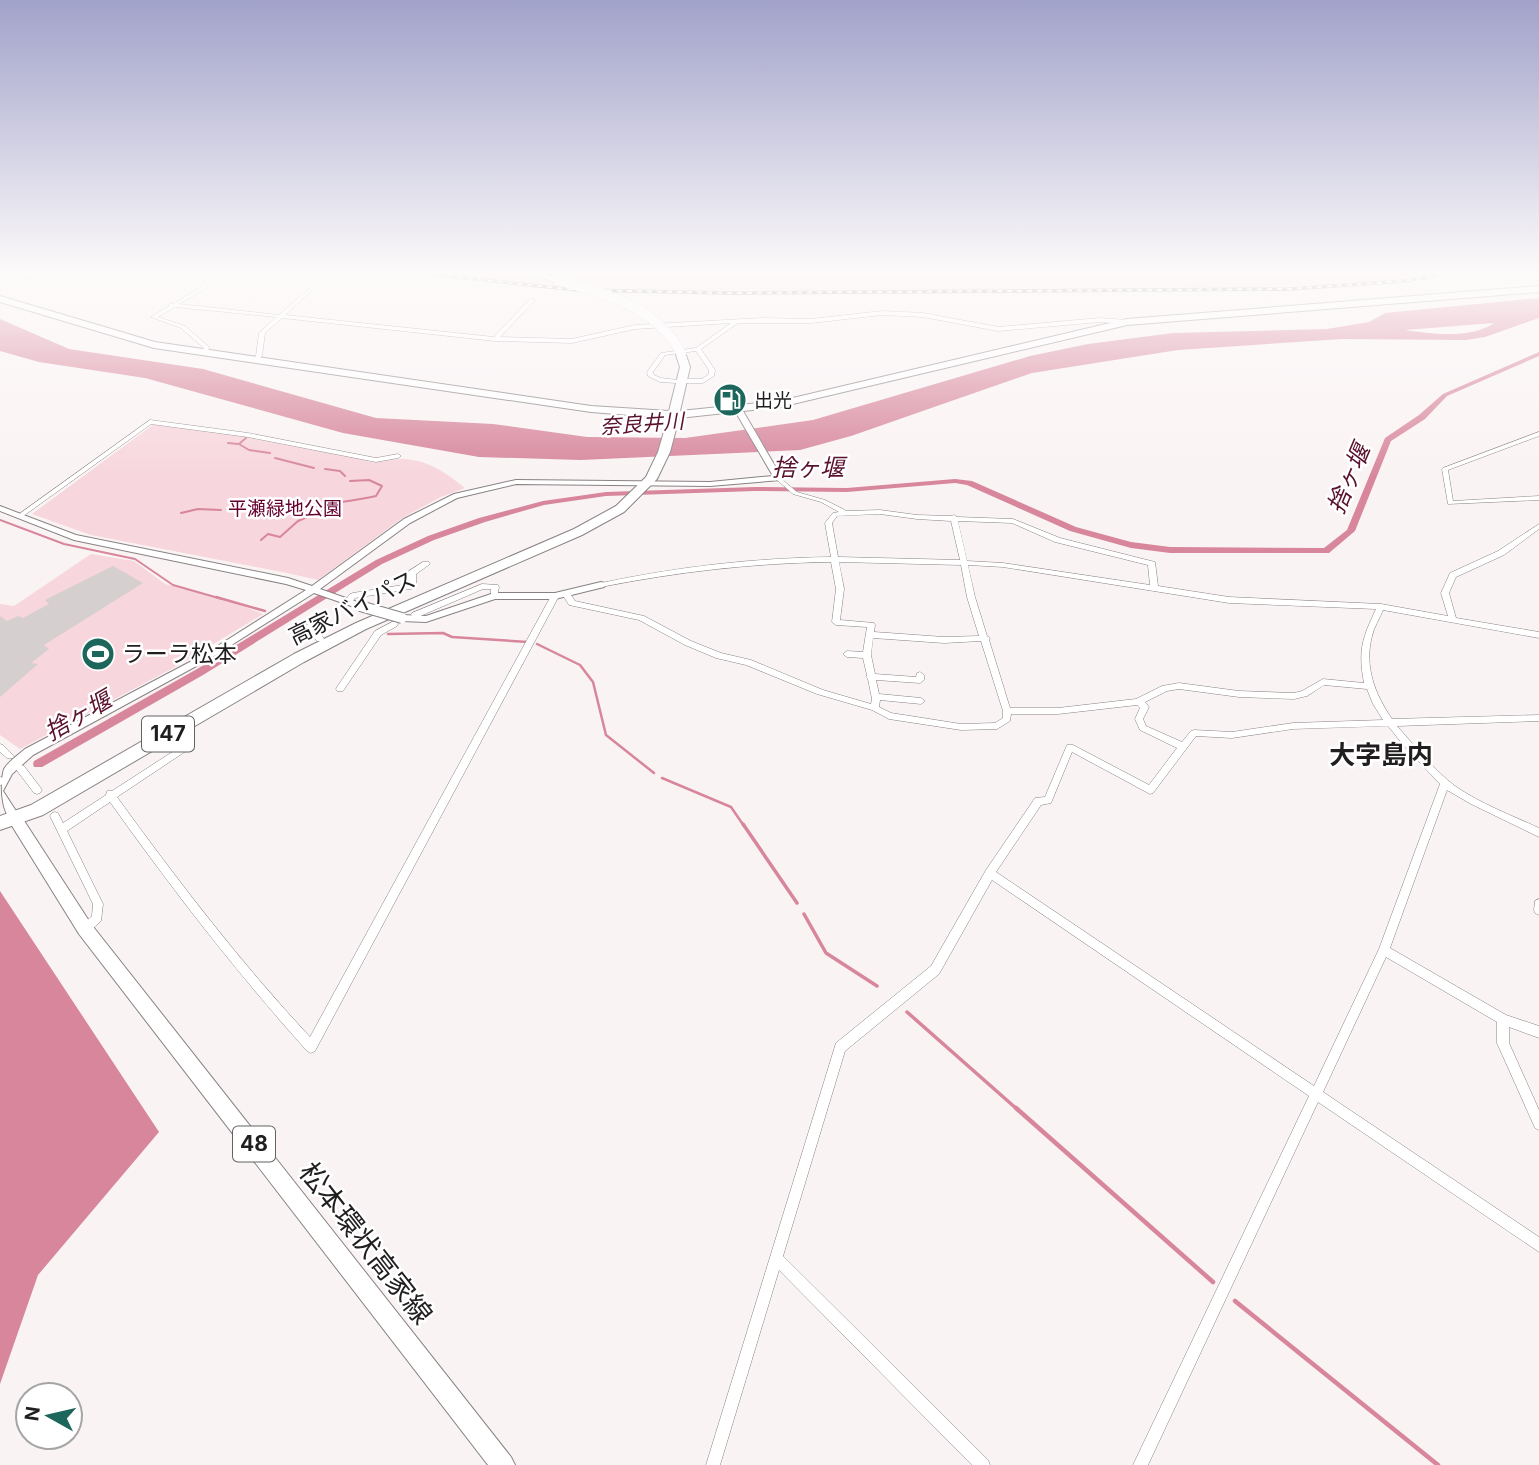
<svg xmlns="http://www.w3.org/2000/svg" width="1539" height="1465" viewBox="0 0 1539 1465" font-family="Inter,'Noto Sans JP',sans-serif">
	<rect width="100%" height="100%" fill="#faf3f4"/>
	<!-- green -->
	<path fill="#f7d6dd" d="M424 272C470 272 518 267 561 286L551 288Z
		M552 272H1415L1414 277 1399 281 1180 289 694 290 603 288Z
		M154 424C225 435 297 441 366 461 379 465 390 458 403 459 429 460 446 473 465 488L441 497 404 517 318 580 287 573 91 535 32 514Z
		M91 554 134 561 165 584 226 599 263 614 177 666 20 749 0 735V604L14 606Z"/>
	<!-- water -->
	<path fill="#d7869c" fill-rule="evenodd" d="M1539 298V318L1485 337 1466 340 1342 339 1178 350 1032 373 851 436 800 450 581 460 479 457 343 433 145 378 39 362 0 351V319L69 349 203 369 376 418 493 424 587 437 685 438 813 420 1030 356 1088 344 1173 333 1327 329 1369 322 1385 313ZM1494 323C1471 339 1432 334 1405 330Z
		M0 891 159 1132 38 1275 0 1384Z"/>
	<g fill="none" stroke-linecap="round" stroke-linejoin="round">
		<!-- stream-far3 -->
		<path stroke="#d7869c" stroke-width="2" d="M246 438 239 444 249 450 270 453
			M228 443 238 444
			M275 458 314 468
			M325 469 340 471 345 476
			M233 506 271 510
			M181 513 198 509 221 510
			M282 514C312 504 345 503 376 496L382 486 369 480 350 481
			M0 520 64 544 135 559 173 585 222 599
			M261 540 268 534 280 537 298 521 333 506"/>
		<!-- stream-far2 -->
		<path stroke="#d7869c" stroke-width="2.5" d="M216 597 265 611
			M388 634 443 633 452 637 528 642
			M537 644 580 665 593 682 606 735 654 773
			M662 778 731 807 744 826"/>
		<!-- stream-far1 -->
		<path stroke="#d7869c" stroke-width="3.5" d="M743 824 797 903
			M804 914 826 953 877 986
			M907 1012 1018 1110"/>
		<!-- stream -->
		<path stroke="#d7869c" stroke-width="4.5" d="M1016 1108 1213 1282
			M1235 1301 1438 1465"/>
		<!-- canal -->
		<path fill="#d7869c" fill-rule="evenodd" d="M1539 352V356L1447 396 1425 419 1391 441 1355 531 1329 553H1170L1131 548 1070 531 967 485 955 483 847 492 755 491 606 496 544 505 485 522 434 540 382 564 203 675 42 767H34L33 764 34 761 197 669 376 560 428 536 479 518 543 501 606 492 755 487 847 488 955 479 972 481 1076 527 1131 542 1170 547 1324 548 1347 530 1385 438 1419 415 1443 394Z"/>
	</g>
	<!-- building -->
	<path fill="#d6cfd0" d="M113 566 143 583 44 645 49 649 31 663 38 664 0 697V616L7 621 18 616 23 618 49 604 45 600Z"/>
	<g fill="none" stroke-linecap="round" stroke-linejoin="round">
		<defs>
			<path id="minor" d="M69 272H89L31 279 0 278V276L31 277Z
				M127 272 132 273 166 272 130 276Z
				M215 272H220L202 291 179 304 279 315 318 281 320 282V283L285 315 494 337 530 299H534V301L500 337 572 339 635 325 762 318 811 319 882 311 923 313 998 327 1100 318 1127 320 1130 322 1127 324 1100 322 998 331 923 317 882 315 811 323H738L701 349 715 370 714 376 703 383H683L680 381 683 379H702L709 374V370L696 351 665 355 653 372 654 375 661 378 678 380V382L676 383 660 382 648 376 647 372 661 353 696 348 731 323 635 329 572 343 495 341 282 318 265 333 262 356 255 362 252 360 256 356 259 333 276 317 175 307 158 317 185 326 210 348 203 355 200 353 204 348 181 328 151 317 169 306V304H173L198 289Z
				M150 420 248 433 376 458 398 454 401 456 398 458 376 462 248 437 151 424 22 517H18V515Z
				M1539 432V436L1448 470 1453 501 1539 496V500L1448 504 1442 469 1443 468Z
				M778 476 797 492 825 500 845 510 846 511 880 510 917 515 951 516 954 515 957 517 1013 519 1060 538 1155 562 1158 586 1229 597 1381 604 1448 616 1441 593 1450 573 1498 551 1539 524V529L1504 555 1456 577 1449 593 1456 618 1539 632V638L1383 610C1380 618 1374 627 1372 636 1364 667 1375 694 1392 719L1539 715V721L1397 726C1413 744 1436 772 1455 786 1481 804 1511 815 1539 828V837L1471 804 1447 790 1390 948 1506 1015 1539 1026V1038L1509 1027V1043L1539 1110V1130L1535 1128 1497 1043V1022L1386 957 1323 1092 1539 1237V1252L1318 1102 1148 1465H1133L1309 1096 992 880 939 974 845 1051 783 1256 988 1460 990 1465H972L779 1270 720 1465H706L836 1043 931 966 986 870 1035 798 1045 797 1067 745H1073L1149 785 1177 748 1140 730 1135 719 1140 708 1137 705 1058 714H1011L1010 721 997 729 961 730 889 719 872 710 817 694 746 665 716 658 685 645 639 620 569 605 562 594 566 591 569 592 575 601 644 616 691 641 721 653 751 660 823 690 871 704 872 699 868 679 866 677 867 675 863 658 847 657 843 654 847 651 863 652 867 627 836 625 832 622 836 589 831 562C753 563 677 572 601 587L597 585 601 583C677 567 753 558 831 557L825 523 833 513 839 512 821 502 793 494 776 479V477ZM880 514 917 519 951 521 960 560 838 557 832 523 837 516ZM958 521 1012 523 1055 542 1148 565 1150 585 1003 563 967 561ZM839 562 961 565 967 597 979 636 944 637 874 632 875 625 874 623 840 620 844 589ZM968 565 1003 567 1229 603 1376 609C1362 639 1358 650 1364 683L1323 679 1302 691 1294 693 1239 691 1179 683 1162 686 1136 699 1058 708H1010L989 640 990 638 987 636 975 597ZM873 638 944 643 981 641 1003 711V718L995 723 961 724 891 713 879 707 880 700 921 704 925 701 921 698 879 694 876 680 920 683 924 680V675L920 672 917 673 916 677 875 674 871 655ZM1324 685 1367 689 1373 704 1383 720 1293 723 1232 732 1194 730 1191 731 1182 742 1146 726 1143 719 1149 707 1145 702 1167 691 1179 689 1239 697 1294 699 1307 696ZM1388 726 1405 747 1440 784 1379 949 1314 1086 996 872 1041 805 1051 803 1072 752 1150 794 1153 793 1196 736 1232 738 1293 729Z
				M423 562H429L430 564 416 574V588L355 598 351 604 348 605 344 602 350 594 353 593 409 584V571Z
				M482 584 498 585 499 587 497 598H491V589H483L418 617 415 618 411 615 412 613Z
				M555 593 559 596 315 1051 311 1053 307 1051C236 972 172 889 110 802L67 831 103 904 101 921 89 932 85 934 81 932 80 929 81 926 92 916 93 904 50 816 52 813 55 812 58 813 63 823 106 795 107 791H112L180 747H186L187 749 186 751 117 797C178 881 240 962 310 1037L551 596Z
				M394 621 397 622 398 624 397 626 381 635 343 691H337L336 689 337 687 375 631Z
				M309 624 312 625 323 637 324 639 323 641H317L306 629 305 627 306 625Z
				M0 744 3 745 14 756 13 758H7L0 752Z
				M21 765 24 766 40 787 42 790 40 793 37 794 34 793 18 772 16 769 18 766Z
				M0 777 4 778 6 781 4 784 0 785Z
				M1539 899V915L1535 913 1534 910 1535 901Z"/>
			<path id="tertiary" d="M736 409 743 411 782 478 781 480 710 486 516 484 457 498 410 523 320 589 363 604 365 606 363 608H357L314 593 211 658 33 755 12 774 3 791 18 814 20 817 18 820C0 823 0 781 4 769 9 761 18 755 25 749L205 654 306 590 286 584 74 540 0 511V506L76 535 288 578 312 586 404 519 454 494 516 480 710 482 773 476 735 411Z
				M601 582 604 583 605 585 604 587 555 599H495L426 622 402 621 397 618 402 615 426 616 494 593H555Z"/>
			<path id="primary" d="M14 811 19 813 91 924 511 1457 515 1465H488L79 934 9 821 6 817 9 813Z"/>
			<path id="trunk" d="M524 272H540L562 280 558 283Z
				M1539 286V292L1127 325 780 407 679 418 670 452 657 479 624 512 582 535 366 629 304 662 43 815 0 830V816L31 805 294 654 356 623 574 529 616 506 646 477 658 452 668 418 591 412 154 348 0 302V296L155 342 591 406 669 411 680 367 676 355 681 352 686 355 690 367 680 411 780 401 1127 319Z"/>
		</defs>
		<!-- minor casing -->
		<use href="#minor" stroke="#888283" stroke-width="1"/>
		<!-- tertiary casing -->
		<use href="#tertiary" stroke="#888283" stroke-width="2"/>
		<!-- primary casing -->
		<use href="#primary" stroke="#888283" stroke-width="2"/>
		<!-- trunk casing -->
		<use href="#trunk" stroke="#888283" stroke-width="2"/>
		<!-- minor -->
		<use href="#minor" fill="#fff" fill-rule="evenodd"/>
		<!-- tertiary -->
		<use href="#tertiary" fill="#fff" fill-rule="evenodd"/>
		<!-- primary -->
		<use href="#primary" fill="#fff" fill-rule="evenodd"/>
		<!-- trunk -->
		<use href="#trunk" fill="#fff" fill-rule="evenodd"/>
		<defs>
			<path id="rail" d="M408 272 577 290 731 293 1289 289 1404 281 1457 272"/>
		</defs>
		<!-- rail casing -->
		<use href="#rail" stroke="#5a5757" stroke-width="3.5"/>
		<!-- rail -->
		<use href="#rail" stroke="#fff" stroke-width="2" stroke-dasharray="5" stroke-linecap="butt"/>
		<defs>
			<path id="tertiary-bridge" d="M360 606 402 618"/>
			<path id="trunk-bridge" d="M558 280C605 294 656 306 681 353"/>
		</defs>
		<!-- tertiary-bridge casing -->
		<use href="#tertiary-bridge" stroke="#888283" stroke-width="12" stroke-linecap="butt"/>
		<!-- trunk-bridge casing -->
		<use href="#trunk-bridge" stroke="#888283" stroke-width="10" stroke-linecap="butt"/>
		<!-- tertiary-bridge -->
		<use href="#tertiary-bridge" stroke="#fff" stroke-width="10"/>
		<!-- trunk-bridge -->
		<use href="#trunk-bridge" stroke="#fff" stroke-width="10"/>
	</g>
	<!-- sky -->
	<linearGradient id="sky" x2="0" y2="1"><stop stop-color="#a1a2ca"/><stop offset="0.57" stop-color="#fdfafa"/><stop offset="1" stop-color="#fdfafa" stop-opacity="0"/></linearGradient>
	<rect width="1539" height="478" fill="url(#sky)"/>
	<!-- icons -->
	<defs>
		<symbol id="fuel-disc" viewBox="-11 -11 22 22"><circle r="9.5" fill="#1d665c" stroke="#fff"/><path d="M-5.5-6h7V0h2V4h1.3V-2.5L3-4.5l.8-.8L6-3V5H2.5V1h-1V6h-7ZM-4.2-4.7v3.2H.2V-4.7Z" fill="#fff"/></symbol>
		<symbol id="stadium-disc" viewBox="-11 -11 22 22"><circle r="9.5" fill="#1d665c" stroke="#fff"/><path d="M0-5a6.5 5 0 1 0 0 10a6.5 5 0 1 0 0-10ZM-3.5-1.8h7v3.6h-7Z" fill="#fff"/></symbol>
	</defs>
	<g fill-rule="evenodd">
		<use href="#fuel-disc" x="711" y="381" width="38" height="38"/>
		<use href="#stadium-disc" x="79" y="635" width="38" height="38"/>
	</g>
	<g text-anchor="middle" stroke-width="5" stroke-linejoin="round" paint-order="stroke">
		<!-- far-poi labels -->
		<g font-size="19" fill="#201e1e" stroke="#fff" text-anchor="start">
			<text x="754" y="407">出光</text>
		</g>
		<!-- far-park labels -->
		<g font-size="19" fill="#64002e" stroke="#fff">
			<text x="285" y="515">平瀬緑地公園</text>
		</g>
		<!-- far-water labels -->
		<g font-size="21" font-style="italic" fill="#59112d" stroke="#fff">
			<text transform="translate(642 424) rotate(-4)" y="7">奈良井川</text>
		</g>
		<!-- shield labels -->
		<g fill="#fff" stroke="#636262" stroke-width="2">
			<rect x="142" y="716.5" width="52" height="35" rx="5"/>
			<rect x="233" y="1126.5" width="42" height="35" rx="5"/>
		</g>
		<g font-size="21" font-weight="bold" fill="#201e1e">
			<text x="168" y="741">147</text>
			<text x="254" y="1151">48</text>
		</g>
		<!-- street labels -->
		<g font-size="23" fill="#201e1e" stroke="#fff">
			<text transform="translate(352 608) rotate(-26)" y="8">高家バイパス</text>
		</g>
		<!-- poi labels -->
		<g font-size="23" fill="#201e1e" stroke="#fff" text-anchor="start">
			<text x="122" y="662">ラーラ松本</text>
		</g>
		<!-- water labels -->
		<g font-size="24" font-style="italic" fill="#59112d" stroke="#fff">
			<text x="808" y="476">捨ヶ堰</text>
			<text transform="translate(1349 479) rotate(-67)" y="8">捨ヶ堰</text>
			<text transform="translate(78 716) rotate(-30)" y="8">捨ヶ堰</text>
		</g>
		<!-- quarter labels -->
		<g font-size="26" font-weight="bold" fill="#201e1e" stroke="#fff">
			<text x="1381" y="764">大字島内</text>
		</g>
		<!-- near-street labels -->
		<g font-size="28" fill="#201e1e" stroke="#fff">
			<text transform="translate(366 1243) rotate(52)" y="10">松本環状高家線</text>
		</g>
	</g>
	<!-- north arrow -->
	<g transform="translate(49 1416) rotate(278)"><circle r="33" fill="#ffffff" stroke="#a6a5a5" stroke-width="2"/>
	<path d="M0-5L12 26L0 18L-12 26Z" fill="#1d665c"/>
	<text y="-10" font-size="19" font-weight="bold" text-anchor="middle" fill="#201e1e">N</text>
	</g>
</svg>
